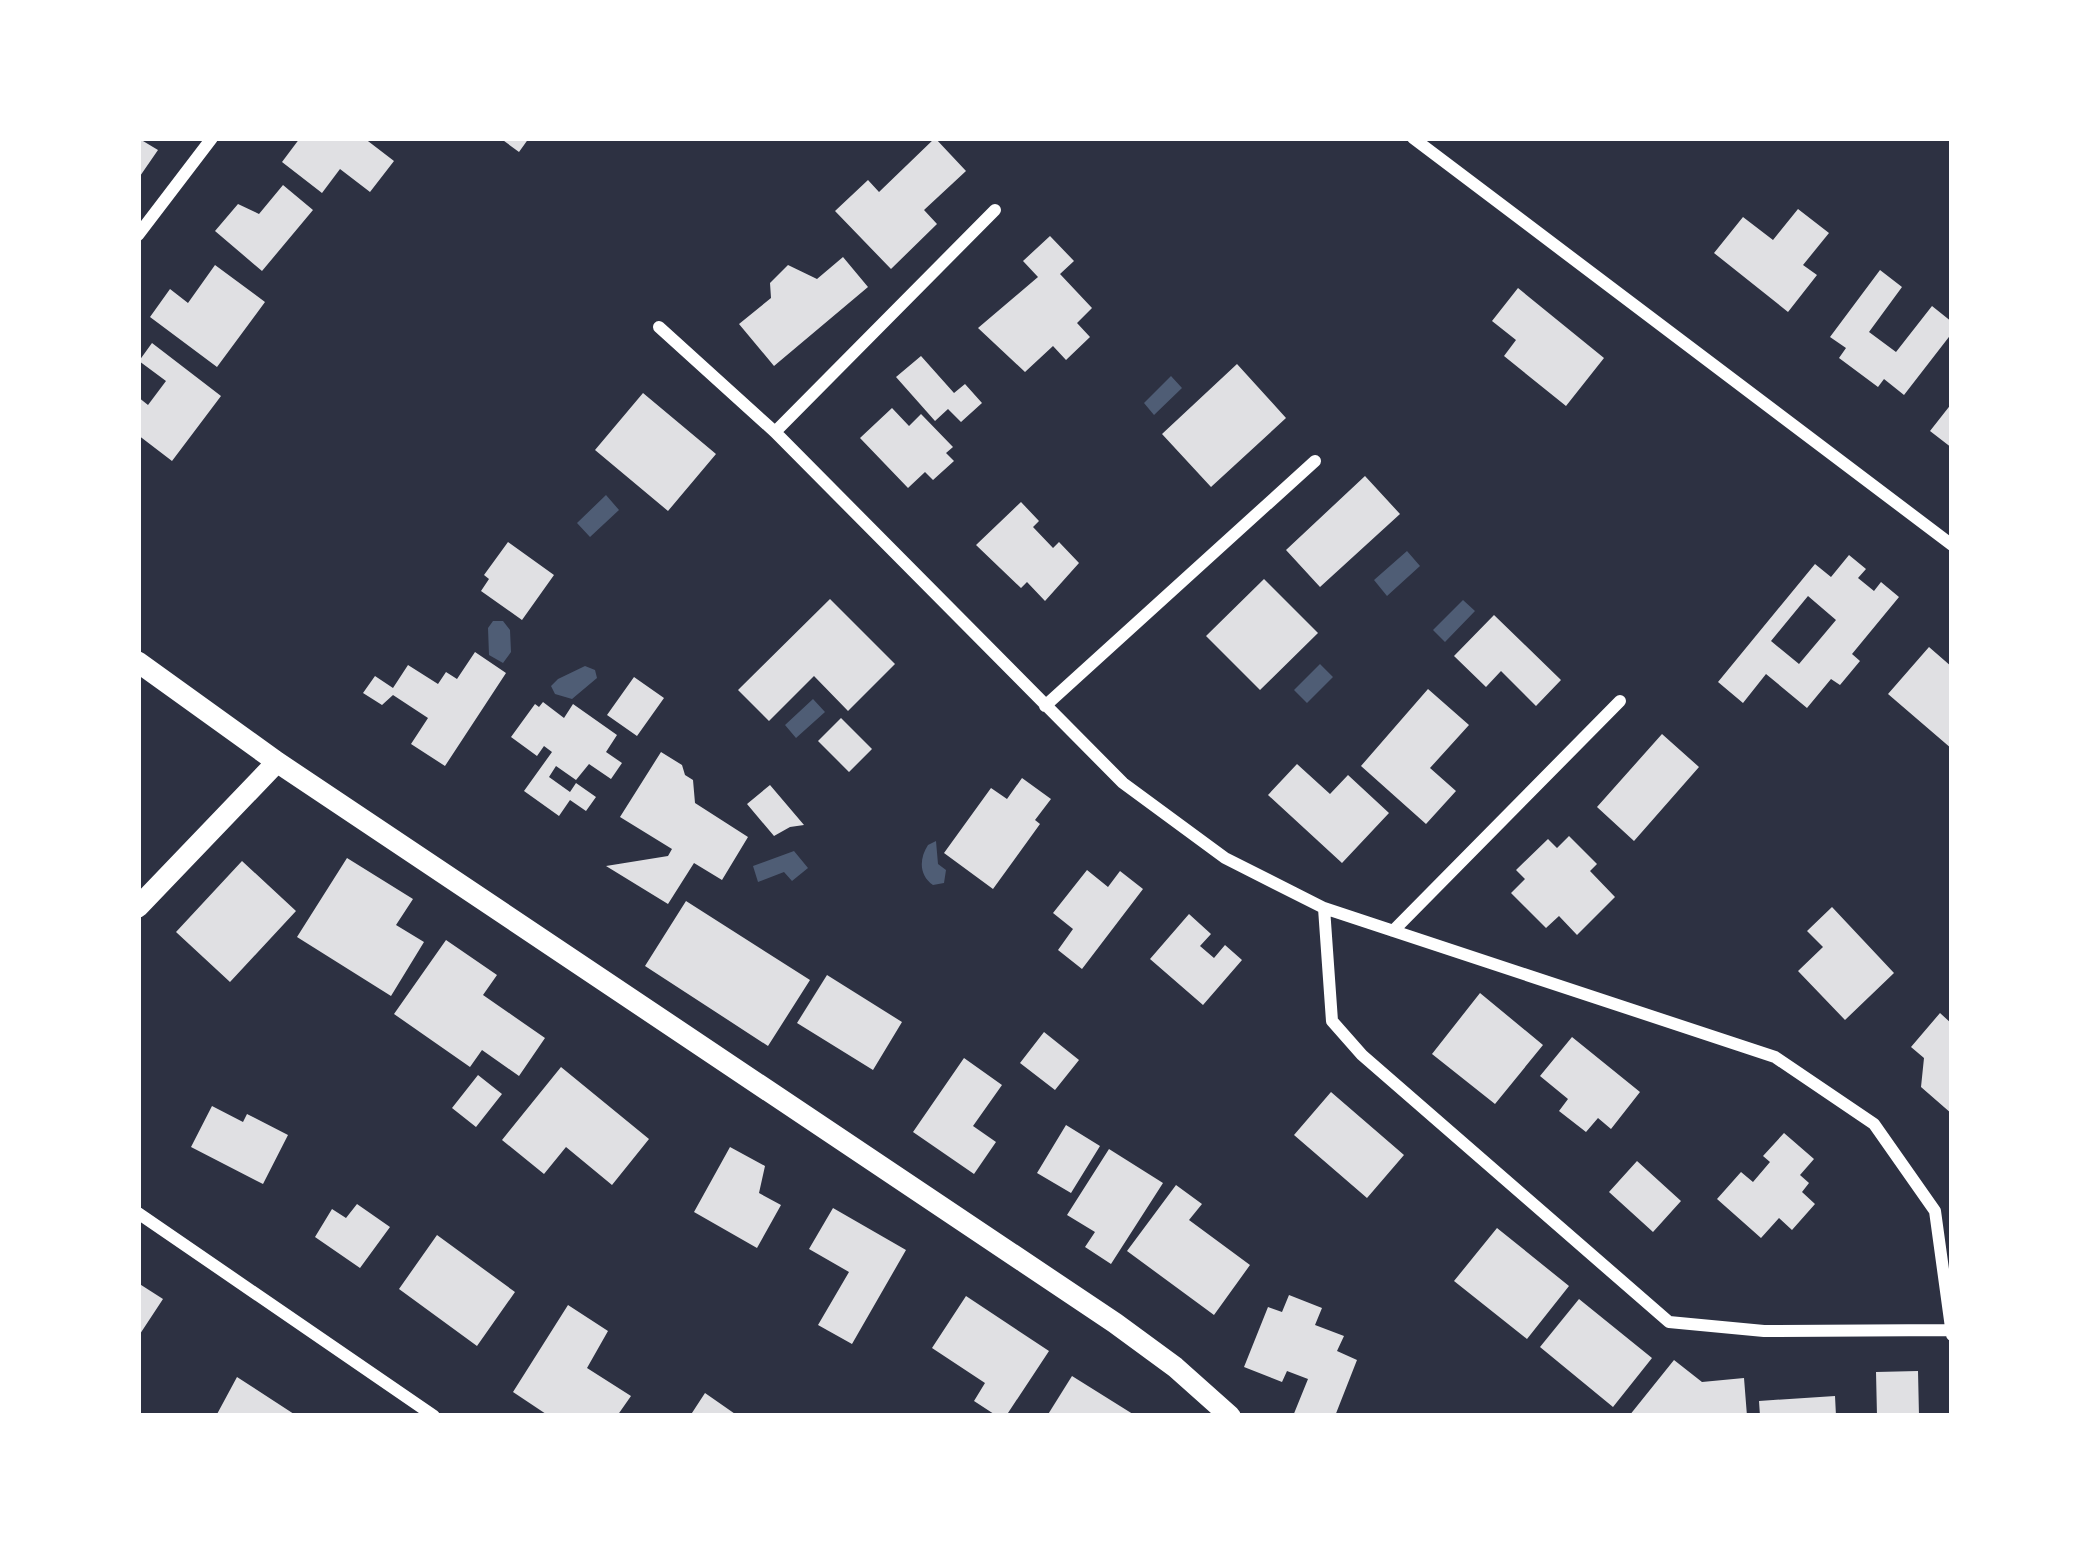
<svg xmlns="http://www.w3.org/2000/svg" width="2090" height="1554" viewBox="0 0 2090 1554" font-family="Raleway,sans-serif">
	<rect width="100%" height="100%" fill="#2d3142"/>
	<!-- water -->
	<path fill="#4f5d75" d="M1171 376 1182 388 1154 415 1144 403Z
		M606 495 619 510 590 537 577 523Z
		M1407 551 1420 566 1387 596 1374 580Z
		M1463 600 1475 611 1445 642 1433 630Z
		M493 621H503L510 630 511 652 503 663 489 655 488 628Z
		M1320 664 1333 677 1307 703 1294 690Z
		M585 666 595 670 597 678 572 699 555 694 551 686 558 679Z
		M813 699 825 712 796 738 785 725Z
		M936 841 938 864 946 870 944 883 933 885C919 875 919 859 928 845Z
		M794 851 808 868 792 881 784 872 758 882 753 866Z"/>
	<!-- building -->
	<path fill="#e0e0e3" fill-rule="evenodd" d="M138 138 158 150 138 179Z
		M300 138H364L394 161 370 192 340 169 322 193 282 162Z
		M500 138H529L519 152Z
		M935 138 966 171 924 210 937 224 891 269 835 211 868 180 879 192Z
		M283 185 313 210 262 271 215 231 238 204 259 214Z
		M1798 209 1829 233 1803 265 1817 275 1788 312 1714 253 1743 217 1773 240Z
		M1050 236 1074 261 1060 274 1092 308 1077 323 1090 337 1066 360 1053 346 1025 372 978 328 1038 277 1023 261Z
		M843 257 868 287 774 366 739 324 771 298 770 283 788 265 817 279Z
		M215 265 265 302 217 367 150 317 170 289 188 303Z
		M1880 270 1902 287 1869 332 1896 352 1932 306 1952 322V333L1904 395 1884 379 1878 387 1839 358 1846 348 1830 337Z
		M1518 288 1604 358 1566 406 1504 356 1516 340 1492 321Z
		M152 343 221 396 172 461 138 435V397L148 405 166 381 139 361Z
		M921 356 954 393 965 384 982 403 961 422 948 409 935 421 896 377Z
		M1237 364 1286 418 1211 487 1162 434Z
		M643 393 716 454 668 511 595 450Z
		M1952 403V448L1930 431Z
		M892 408 909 426 921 414 953 447 946 453 954 461 933 480 925 472 908 488 860 438Z
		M1365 476 1400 514 1320 587 1286 550Z
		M1021 502 1039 521 1033 527 1053 548 1059 542 1079 563 1045 601 1027 582 1021 588 976 545Z
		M508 542 554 575 522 620 481 591 489 579 484 575Z
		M1849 555 1866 569 1858 578 1874 591 1881 582 1899 597 1852 654 1860 661 1840 685 1831 679 1807 708 1766 674 1743 703 1718 682 1815 564 1831 577ZM1808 596 1836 620 1799 664 1771 641Z
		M1264 579 1318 633 1260 690 1206 636Z
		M830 599 895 664 848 711 814 676 769 721 738 690Z
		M1494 615 1561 680 1536 706 1501 671 1486 687 1454 656Z
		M1929 647 1952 667V749L1888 694Z
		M475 652 506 673 445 766 411 744 428 718 393 695 382 705 363 693 375 676 393 688 408 665 438 684 446 672 457 679Z
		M634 677 664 698 637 736 607 715Z
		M1428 689 1469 725 1430 768 1456 791 1426 824 1361 766Z
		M543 702 564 718 573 704 617 735 606 752 622 763 611 779 589 764 576 780 556 766 549 777 570 792 576 783 596 797 586 811 570 800 559 816 524 791 552 752 544 746 537 756 511 737 535 704 539 707Z
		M841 718 872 749 849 772 818 741Z
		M1662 734 1699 767 1634 841 1597 807Z
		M661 752 682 765 685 775 693 780 695 803 748 837 722 880 694 863 668 904 606 866 668 856 672 849 620 817Z
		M1297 764 1330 794 1348 775 1389 813 1342 863 1268 795Z
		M1022 778 1051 799 1035 820 1040 824 993 889 944 853 991 788 1007 799Z
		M770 785 804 825 790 827 774 836 747 804Z
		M1569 836 1597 864 1590 871 1615 897 1577 935 1559 916 1546 928 1511 893 1525 879 1516 870 1548 839 1557 848Z
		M347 858 413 899 396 925 424 942 391 996 297 937Z
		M242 861 296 911 230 982 176 932Z
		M1087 870 1108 887 1120 871 1143 889 1082 969 1058 950 1073 929 1053 913Z
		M686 901 810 980 768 1046 645 966Z
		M1832 907 1894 973 1845 1020 1798 971 1823 947 1807 931Z
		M1189 914 1211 934 1200 946 1214 958 1225 945 1242 960 1203 1005 1150 959Z
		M446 940 497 975 483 995 545 1038 519 1076 482 1050 470 1067 394 1014Z
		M827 975 902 1022 873 1070 797 1023Z
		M1480 993 1543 1045 1495 1104 1432 1054Z
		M1940 1013 1952 1024V1114L1921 1087 1924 1058 1911 1047Z
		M1044 1032 1079 1060 1055 1090 1020 1063Z
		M1572 1037 1640 1092 1611 1129 1598 1118 1586 1132 1559 1111 1568 1099 1540 1076Z
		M964 1058 1002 1085 973 1126 996 1142 974 1174 913 1132Z
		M561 1067 649 1139 612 1185 566 1147 544 1174 502 1140Z
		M478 1075 502 1094 476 1127 452 1108Z
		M1331 1092 1404 1155 1367 1198 1294 1135Z
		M212 1106 243 1122 247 1114 288 1135 263 1184 191 1147Z
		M1066 1125 1100 1146 1071 1193 1037 1173Z
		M1784 1133 1814 1159 1800 1175 1809 1183 1802 1192 1815 1204 1792 1230 1779 1218 1761 1238 1717 1199 1741 1172 1753 1182 1770 1162 1763 1156Z
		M730 1147 765 1166 759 1193 781 1205 757 1248 694 1212Z
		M1109 1149 1163 1183 1111 1264 1085 1247 1095 1232 1067 1215Z
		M1637 1161 1681 1201 1653 1232 1609 1192Z
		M1176 1185 1202 1204 1189 1220 1250 1265 1214 1315 1127 1251Z
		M357 1204 390 1227 360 1268 315 1237 332 1209 346 1218Z
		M833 1208 906 1250 852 1344 818 1325 849 1272 809 1249Z
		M1497 1228 1569 1286 1527 1339 1454 1281Z
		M437 1235 515 1292 477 1346 399 1289Z
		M138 1283 163 1299 138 1337Z
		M1289 1295 1322 1308 1315 1325 1344 1336 1337 1351 1357 1360 1335 1416H1293L1308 1379 1287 1371 1282 1382 1244 1367 1268 1307 1282 1312Z
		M966 1296 1049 1351 1006 1416H997L974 1401 985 1383 932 1348Z
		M1579 1299 1652 1358 1613 1407 1540 1347Z
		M568 1305 608 1331 587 1368 631 1396 617 1416H549L513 1392Z
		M1674 1360 1702 1382 1744 1378 1747 1416H1629Z
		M1918 1371 1919 1416H1877L1876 1372Z
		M1072 1376 1136 1416H1047Z
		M237 1377 297 1416H216Z
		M705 1393 738 1416H690Z
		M1835 1396 1836 1416H1760L1759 1401Z"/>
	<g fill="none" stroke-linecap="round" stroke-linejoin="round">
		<!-- minor -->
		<path stroke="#fff" stroke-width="12" d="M1413 138 1952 545
			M138 235 212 138
			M659 327 775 432 1123 783 1225 858 1324 908 1775 1057 1874 1124 1935 1211 1952 1335
			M775 432 995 210
			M1045 706 1315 461
			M1324 908 1332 1021 1362 1055 1669 1322 1764 1331 1952 1330
			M1393 931 1620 701
			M138 1213 434 1416"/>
		<!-- tertiary -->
		<path stroke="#fff" stroke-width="21" d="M138 662 277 762 1115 1323 1175 1367 1230 1416
			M138 907 277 762"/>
	</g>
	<!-- border -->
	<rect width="2090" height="1554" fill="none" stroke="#ffffff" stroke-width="282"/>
</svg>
